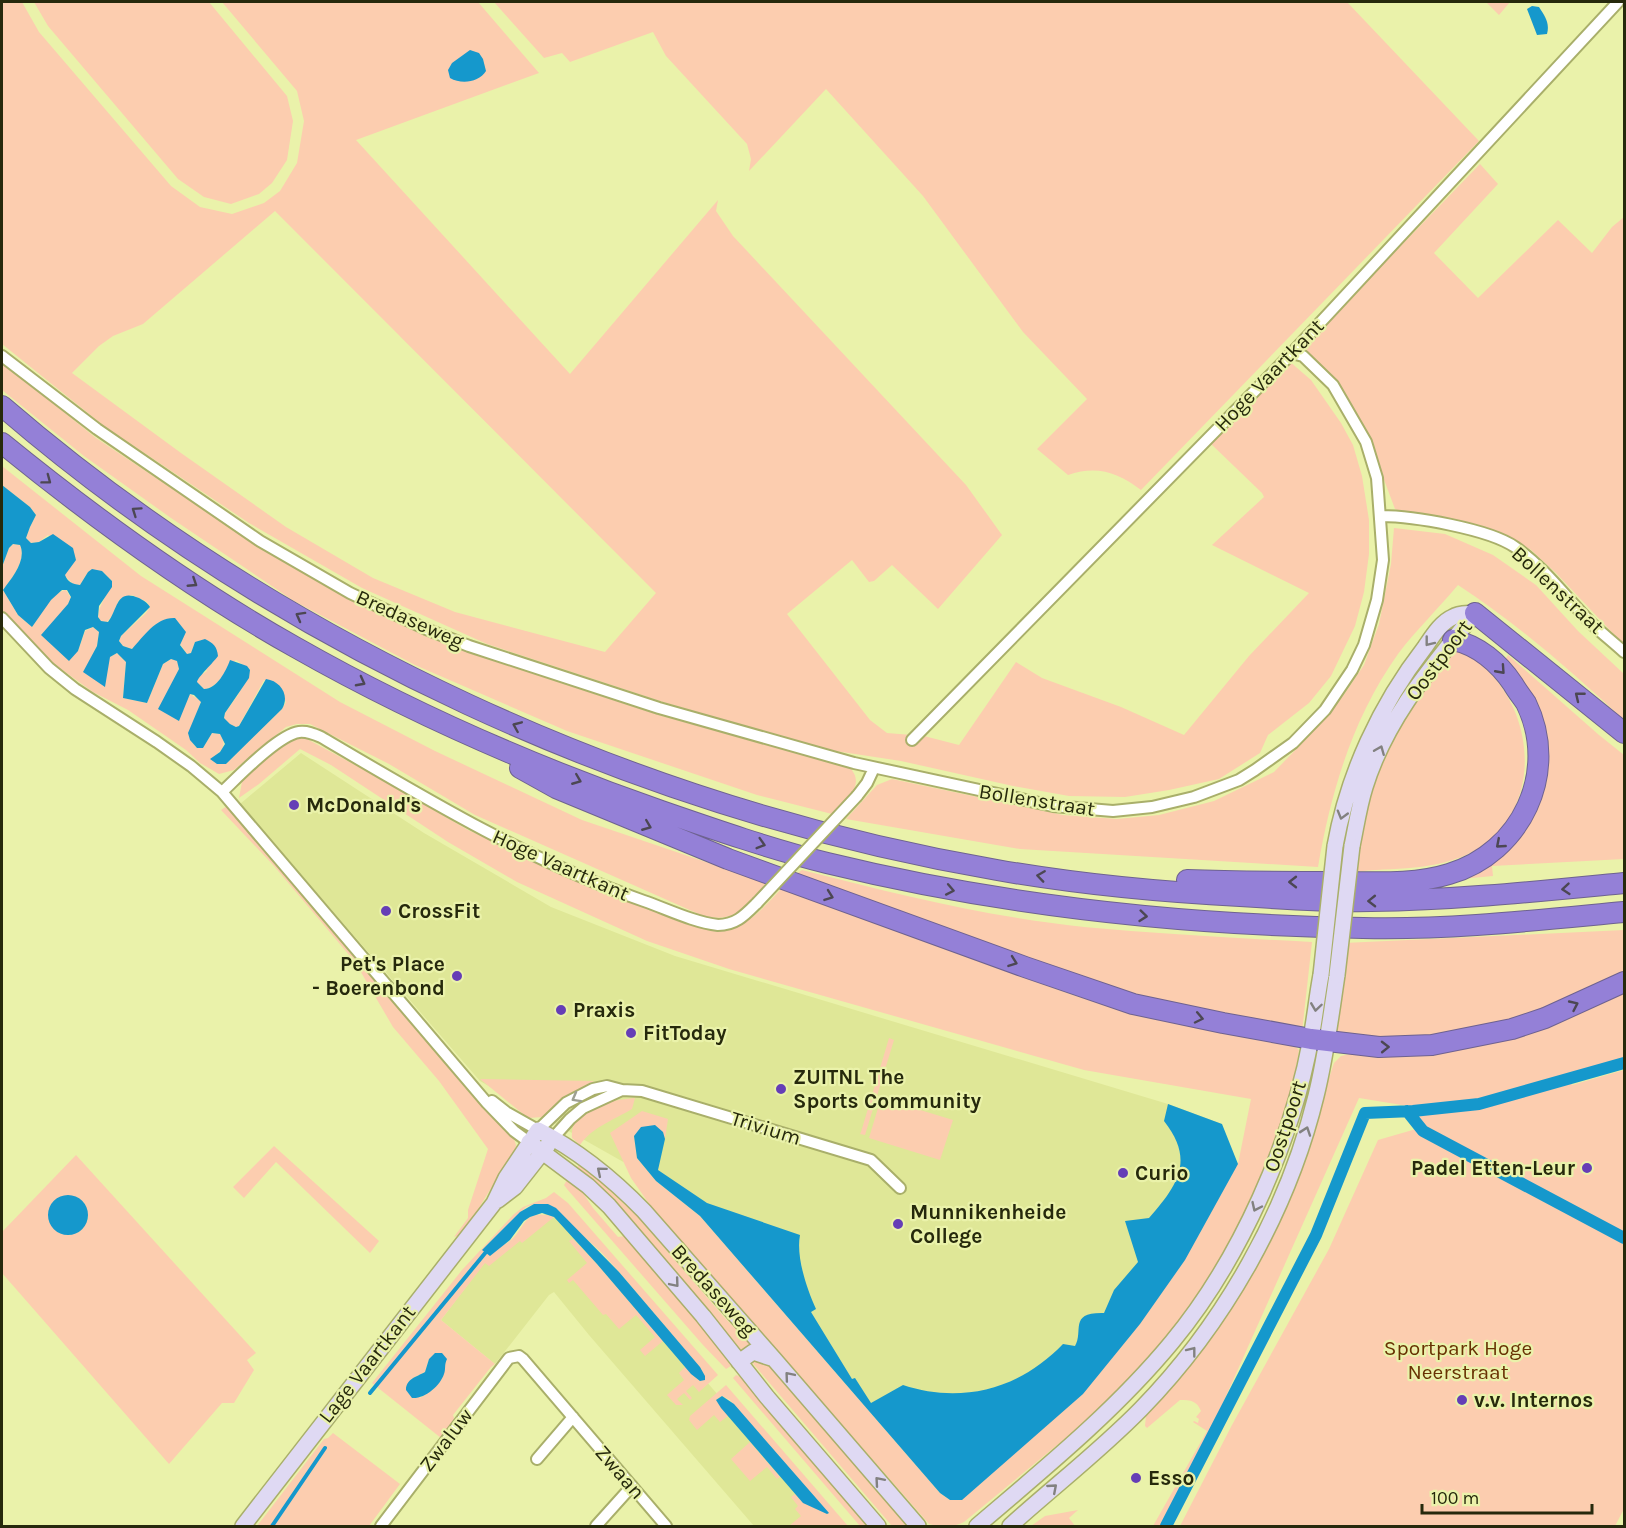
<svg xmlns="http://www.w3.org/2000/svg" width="1626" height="1528" viewBox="0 0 1626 1528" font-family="Karla,sans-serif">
	<rect width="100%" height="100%" fill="#eaf2aa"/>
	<!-- built -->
	<path fill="#dfe797" d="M301 753 424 833 551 907 675 956 1168 1104 1222 1124 1091 1353 940 1482 687 1198 480 1081 240 804Z
		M550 1210 609 1268 816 1509 827 1514 838 1526H754L589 1335 554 1292 549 1295 495 1364 441 1320 485 1262Z"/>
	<!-- green -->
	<path fill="#fccdaf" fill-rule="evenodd" d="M2 2H22L39 32 171 186 200 207 232 214 264 203 280 191 297 163 304 121 297 91 222 2H478L539 73 356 140 570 374 718 200 716 211 733 236 966 485 1002 535 938 609 892 565 874 581 869 582 852 560 787 614 870 720 887 733 924 736 959 745 1016 662 1042 678 1121 707 1184 735 1249 656 1309 593 1212 545 1264 497 1262 493 1209 442 1289 361 1311 380 1341 423 1353 445 1362 476 1369 520V554L1364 592 1355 626 1331 676 1309 703 1268 735 1260 753 1219 779 1169 790 1125 797 1069 796 1013 786 901 761 829 750 666 703 487 644 362 588 249 523 104 426 2 344ZM275 211 656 593 605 652 455 612 373 578 286 527 181 453 72 373 99 346 113 336 143 324Z
		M34 2H209L287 96 293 121 287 160 272 183 259 194 231 204 204 197 178 179 48 26Z
		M494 2H1347L1479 141 1141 490C1118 472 1096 465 1068 475L1037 449 1087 399 1023 332 923 196 826 89 749 171 751 159 747 144 666 56 653 32 570 62 562 53 544 58Z
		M1486 2H1510L1499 15Z
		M1480 164 1498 184 1434 253 1478 298 1558 220 1592 253 1612 227 1624 217V645L1556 573 1530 549 1507 539 1464 526 1400 511 1395 509 1374 453 1338 387 1321 365 1301 349Z
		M2 362 96 438 242 535 356 601 482 657 662 716 847 765C869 784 845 800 832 814L757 795 567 731 415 665 294 601 171 518 84 456 2 390Z
		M2 466 141 576 340 702 435 751 582 820 768 883C746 906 736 925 701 915L475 815 389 764 310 724H297L286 727 234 770 219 774 200 763 186 750 128 710 93 692 47 659 7 618 2 609V567L9 548 13 544 20 545C27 560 12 578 3 590L18 615 32 627C41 615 51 592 66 590L71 598 68 604 78 651 85 631 93 627 99 632 97 646 93 654 110 657 117 653 126 662 123 698 147 703 163 664 171 659 177 660 179 669 171 686 188 697 190 694 201 701C197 717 182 735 197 748H203L212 733 220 734C227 744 223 750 213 757L217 764H226L282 709 286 702 264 680 239 726 237 727 230 725 224 718 225 713 238 695 250 670 236 660C227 669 217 689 204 689L196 682 198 677 207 671 195 642 191 653 187 654 180 644 156 624 132 649 123 646 119 641 121 636 146 613 150 607 147 602 132 595 119 600 112 616 107 622 101 621 98 617C99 603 108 596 112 581L102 571 88 572 80 585 73 584 64 575 76 559 48 535 39 542 31 543 26 538 30 527 36 515 30 507 2 485Z
		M1394 528 1445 534 1493 555 1536 585 1578 631 1624 674V720C1572 672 1518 624 1458 585 1439 608 1416 630 1398 654 1353 717 1331 791 1318 867L1020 849 846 819 877 785 892 779 1063 815 1117 819 1159 815 1214 801 1274 772 1309 736 1343 696 1364 665 1379 624 1391 564Z
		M1455 651C1470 652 1479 662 1489 672 1538 722 1540 814 1474 851 1435 872 1394 867 1353 872 1360 833 1366 795 1382 759 1398 721 1425 687 1448 652Z
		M1508 655 1599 735 1624 755V859L1492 866 1493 876 1439 881 1509 843 1542 755 1503 663Z
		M298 737 307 739 381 779 468 830 607 891 708 928C742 935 760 911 781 889 839 909 896 929 953 951 1015 974 1076 998 1139 1015L1288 1040 1299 1050 1294 1079 1278 1134 1258 1192 1218 1264 1186 1315 1134 1374 1079 1427 964 1522C952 1528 941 1527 929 1524L830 1411 671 1235 631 1178 610 1133 642 1111 668 1119 665 1139 663 1132 634 1136 637 1158 656 1181 700 1216 940 1493 950 1500 1238 1164 1251 1099 1084 1070 729 969 647 941 517 882 448 842 331 765 300 749 259 784 239 798 242 782 280 745Z
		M227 806 513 1136 516 1145 514 1159 493 1185 463 1234 454 1237 468 1218V1210L488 1149 439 1081 393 1027 355 962 274 866 221 810Z
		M802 870C895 894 989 917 1084 927 1160 934 1236 938 1312 942L1302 1032 1157 1005 795 875Z
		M1624 930V977L1526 1021 1434 1039 1334 1036 1344 943Z
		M1624 993V1058L1467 1102 1414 1107 1359 1098 1210 1432 1162 1526H1153L1207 1431 1193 1422 1194 1421 1198 1423 1199 1419 1196 1417 1201 1411C1197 1401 1191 1400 1180 1400L1147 1428 1145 1426 1146 1416 1155 1407C1186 1367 1221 1328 1246 1285 1286 1215 1309 1139 1334 1063L1341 1056 1350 1054H1407L1546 1024Z
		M889 1038 894 1040 865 1135 860 1134 861 1132Z
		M1624 1070V1509L1615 1526H1180L1232 1425 1329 1249 1378 1140 1423 1127 1416 1118 1415 1114 1417 1111 1468 1108 1571 1079 1572 1085Z
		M480 1079 594 1081 560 1100 543 1117 528 1118Z
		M635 1098 632 1109C614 1120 592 1127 580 1145L572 1138C569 1107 612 1100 635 1098Z
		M881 1098 953 1120 940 1160 869 1138Z
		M274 1146 379 1241 370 1253 276 1162 244 1198 233 1187Z
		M76 1155 256 1353 247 1360 254 1370 234 1403H222L169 1464 2 1273V1232ZM77 1197 85 1204 88 1219 79 1232 69 1235 49 1221V1211Z
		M580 1163 637 1216 724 1317 774 1368 911 1526H892L623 1212 575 1171Z
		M567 1180 579 1187 593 1208 618 1237 625 1236 702 1327 731 1366 726 1369 703 1345 567 1189 564 1185Z
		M554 1192 568 1203 718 1375 699 1392 693 1385 686 1391 692 1398 690 1400 684 1393 677 1399 683 1405H676L667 1395 684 1380 679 1373 685 1367 700 1381 702 1370 619 1272 602 1253 548 1204H534L526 1207 483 1249C490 1248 500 1247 507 1243 527 1230 521 1207 554 1217L522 1243 520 1241 489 1266 485 1263 441 1320 495 1364 491 1367 453 1415 455 1421 441 1438 372 1383 462 1270 513 1215 523 1207 546 1198ZM429 1359 444 1364C443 1382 435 1389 420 1398L413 1378 425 1372Z
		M573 1239 597 1264 663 1341 645 1356 640 1350 655 1337 636 1315 619 1329 606 1314 603 1315 573 1280 569 1283 567 1280 587 1263 569 1241Z
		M736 1375 743 1378 867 1526H860L733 1378Z
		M726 1385 848 1526H789L801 1516 795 1509 798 1506 791 1497 795 1494 803 1503 730 1400 722 1396 717 1399 728 1416 720 1422 714 1415 697 1430 689 1420 690 1416Z
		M333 1433 400 1484 369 1526H257L324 1439 328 1438Z
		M750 1442 780 1477 777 1479 767 1467 750 1481 731 1459Z
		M1078 1510 1069 1518 1075 1526H1031L1045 1516Z"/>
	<!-- water -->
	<path fill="#1598cc" d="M1532 6 1539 7C1545 16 1550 23 1547 34L1537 35 1527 9Z
		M470 50 479 53 483 59 486 71C479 82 462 85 450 78L448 70 452 63Z
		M2 485 30 507 36 515 30 527 26 538 31 543 39 542 53 534 73 548 76 560 65 575C68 582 72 584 80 585L88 572 92 569 102 571 112 581V587L99 606 98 617 101 621 108 622C118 609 116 588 139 598 144 601 147 602 150 607L121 636 119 641 123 646 132 649C144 636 156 617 175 618L186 632 180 645 187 654 191 653 195 642 205 639C213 643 217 646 218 656 213 663 198 677 197 682L204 689C217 689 226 671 230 660L247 666 250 670 249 678 225 713 224 718 230 724 236 727 239 726 266 679C281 681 290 696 282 709L226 764H217L210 759 220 752 225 744 220 734 212 733 203 748H197L190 740 188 733 201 702 194 695 190 694 179 721 158 709 179 669 177 661 171 659 163 664 147 703 123 698 126 662 117 653 110 657 105 687 83 672 97 646 99 632 93 627 85 630 78 651 69 661 41 635 68 604 71 597 67 590H62L51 600 32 627 18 615 3 590C12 578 27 560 20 545L13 544 9 548 2 567Z
		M1168 1104 1222 1124 1238 1164 1185 1260 1140 1324 1083 1394 962 1500H950L940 1493 700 1216 656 1181 637 1158 634 1136 641 1127 655 1125 663 1132 665 1139 658 1170 707 1203 800 1235C796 1256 806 1287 816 1309L811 1312 852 1379 855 1378 871 1403 903 1385C960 1404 1019 1390 1063 1344L1075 1346C1084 1331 1068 1312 1104 1313L1114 1290 1138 1262 1125 1221 1149 1218C1178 1185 1195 1160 1164 1121Z
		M48 1215a20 20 0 1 1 40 0a20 20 0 1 1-40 0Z
		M534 1204H548L556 1208 619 1272 700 1367 705 1376V1380L700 1381 691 1374 597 1264 554 1217 542 1213 530 1217 524 1221 510 1240 490 1256 482 1250 520 1212Z
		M435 1353H442L447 1359C444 1365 446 1369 444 1374 440 1386 425 1399 412 1398L406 1390C406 1379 416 1377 425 1372L429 1359Z
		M722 1396 734 1404 829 1513 827 1514 803 1503 721 1408 716 1400Z"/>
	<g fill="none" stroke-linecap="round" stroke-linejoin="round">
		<!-- stream -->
		<path stroke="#1598cc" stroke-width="4" d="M370 1393 486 1252
			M272 1526 325 1448"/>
		<!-- canal -->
		<path stroke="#1598cc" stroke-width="12" d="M1407 1111 1423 1131 1624 1238
			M1166 1526 1316 1235 1365 1113 1413 1111 1479 1104 1624 1063"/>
		<defs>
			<path id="street" d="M2 356 97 429 260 541 350 593 426 629 469 646 659 708 854 763 1053 806 1113 811 1152 807 1194 797 1239 780 1255 770 1293 743 1325 710 1352 670 1364 645 1377 600 1383 560 1377 478 1366 442 1333 385 1303 356 1292 353
				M1381 516C1413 516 1489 529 1515 547 1545 568 1567 599 1593 625 1603 634 1614 643 1624 652
				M2 618 49 668 75 689 157 742 191 766 222 792 487 1103 514 1131 529 1142
				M912 740 1292 353 1618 2
				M222 792C238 777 278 735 299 732 307 731 314 734 321 737 426 799 529 861 644 901 667 909 693 922 718 925 736 925 745 915 757 903
				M857 796 867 783 874 768
				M492 1101 506 1112 538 1130 566 1103 593 1089 607 1086 622 1090 642 1091 871 1160 900 1188
				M553 1138 570 1119 583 1108 622 1090
				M537 1459 573 1417
				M381 1526 509 1358 519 1356 523 1359 666 1526
				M596 1526 632 1486"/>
			<path id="secondary" d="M1335 846C1348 774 1380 705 1425 647 1432 637 1441 622 1453 617 1459 613 1468 614 1475 613
				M1352 846C1356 827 1359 806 1365 787 1386 719 1431 667 1475 613
				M529 1142 588 1186 609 1206 703 1316 767 1397 878 1526
				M498 1200 515 1187 548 1145
				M739 1362 753 1352 774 1359
				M243 1526 494 1203 506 1178 538 1130C579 1151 612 1178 644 1211L774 1359 918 1526
				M977 1526C1045 1468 1115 1411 1172 1342 1240 1260 1292 1142 1311 1038 1315 1017 1317 996 1321 975
				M1010 1526C1053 1487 1100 1451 1141 1409 1224 1324 1288 1211 1316 1096 1326 1056 1331 1015 1337 975"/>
			<path id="highway" d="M2 406C279 645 636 808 997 870 1077 884 1159 892 1240 896 1284 899 1328 902 1371 901 1456 900 1541 891 1624 883
				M2 443C94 518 192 589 295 647 411 713 535 767 661 811 716 830 771 849 827 863 1003 906 1183 925 1363 928 1450 930 1538 920 1624 912
				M1475 613 1624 733
				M520 768 556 788 728 859 1025 967 1133 1004 1223 1023 1311 1039 1379 1047 1432 1045 1512 1029 1545 1018 1624 982
				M1187 880C1236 882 1286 882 1336 882 1373 882 1414 885 1449 874 1521 853 1560 772 1526 703 1522 697 1517 691 1513 684 1499 663 1478 645 1453 640"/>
		</defs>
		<!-- street casing -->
		<use href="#street" stroke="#a9af6a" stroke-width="14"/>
		<!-- secondary casing -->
		<use href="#secondary" stroke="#a9af6a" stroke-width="18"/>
		<!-- highway casing -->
		<use href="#highway" stroke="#6e6290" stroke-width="22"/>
		<!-- street -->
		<use href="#street" stroke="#fff" stroke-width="10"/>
		<!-- secondary -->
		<use href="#secondary" stroke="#dfd9f3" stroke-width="15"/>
		<!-- highway -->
		<use href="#highway" stroke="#9480d7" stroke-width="20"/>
		<defs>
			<path id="street-bridge" d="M757 903 857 796"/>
			<path id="secondary-bridge" d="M1321 975 1335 846
				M1337 975 1352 846"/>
		</defs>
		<!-- street-bridge casing -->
		<use href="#street-bridge" stroke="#a9af6a" stroke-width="14" stroke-linecap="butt"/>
		<!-- secondary-bridge casing -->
		<use href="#secondary-bridge" stroke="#a9af6a" stroke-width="18" stroke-linecap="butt"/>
		<!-- street-bridge -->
		<use href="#street-bridge" stroke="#fff" stroke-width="10"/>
		<!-- secondary-bridge -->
		<use href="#secondary-bridge" stroke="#dfd9f3" stroke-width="15"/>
	</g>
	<!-- one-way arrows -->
	<defs><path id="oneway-chevron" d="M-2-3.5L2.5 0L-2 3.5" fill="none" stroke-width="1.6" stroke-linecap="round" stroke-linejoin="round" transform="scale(1.5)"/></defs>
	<g stroke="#4c4753">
		<use href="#oneway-chevron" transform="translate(47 480) rotate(37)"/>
		<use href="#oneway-chevron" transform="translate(136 511) rotate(-145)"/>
		<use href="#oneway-chevron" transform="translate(193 583) rotate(33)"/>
		<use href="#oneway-chevron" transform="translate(300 616) rotate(-151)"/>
		<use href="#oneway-chevron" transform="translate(1501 670) rotate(48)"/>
		<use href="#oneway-chevron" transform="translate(361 682) rotate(28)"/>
		<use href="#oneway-chevron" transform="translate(1579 696) rotate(-141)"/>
		<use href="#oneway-chevron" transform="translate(517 726) rotate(-157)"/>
		<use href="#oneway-chevron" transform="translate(577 780) rotate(22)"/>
		<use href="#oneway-chevron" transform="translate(647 826) rotate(22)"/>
		<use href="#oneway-chevron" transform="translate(761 844) rotate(17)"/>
		<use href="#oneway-chevron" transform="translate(1500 844) rotate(139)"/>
		<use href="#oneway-chevron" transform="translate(1041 876) rotate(-172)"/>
		<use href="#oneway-chevron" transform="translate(1293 882) rotate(-180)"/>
		<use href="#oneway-chevron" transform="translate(1566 889) rotate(175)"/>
		<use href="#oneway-chevron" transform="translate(950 890) rotate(11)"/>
		<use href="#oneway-chevron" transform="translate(829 896) rotate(20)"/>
		<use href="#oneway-chevron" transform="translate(1372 901) rotate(179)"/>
		<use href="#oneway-chevron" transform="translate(1143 916) rotate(6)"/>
		<use href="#oneway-chevron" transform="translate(1013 962) rotate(20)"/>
		<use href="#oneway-chevron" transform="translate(1574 1005) rotate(-25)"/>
		<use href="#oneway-chevron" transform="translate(1199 1018) rotate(12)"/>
		<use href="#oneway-chevron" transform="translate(1385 1047) rotate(-1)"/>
	</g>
	<g stroke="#828180">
		<use href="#oneway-chevron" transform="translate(1429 642) rotate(128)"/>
		<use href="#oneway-chevron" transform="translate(1380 750) rotate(-68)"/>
		<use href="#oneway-chevron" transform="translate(1342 815) rotate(106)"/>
		<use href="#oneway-chevron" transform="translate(1316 1007) rotate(98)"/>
		<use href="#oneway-chevron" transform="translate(1306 1131) rotate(-71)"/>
		<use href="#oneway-chevron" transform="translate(601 1171) rotate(-140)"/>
		<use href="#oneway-chevron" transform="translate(1256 1207) rotate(115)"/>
		<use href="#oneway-chevron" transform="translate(675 1283) rotate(50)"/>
		<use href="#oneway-chevron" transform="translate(1192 1351) rotate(-52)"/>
		<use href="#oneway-chevron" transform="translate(789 1376) rotate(-130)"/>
		<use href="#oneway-chevron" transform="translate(879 1481) rotate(-131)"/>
		<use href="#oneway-chevron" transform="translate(1053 1488) rotate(-41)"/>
	</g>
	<use stroke="#9d9f92" href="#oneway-chevron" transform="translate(576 1098) rotate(151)"/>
	<!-- markers -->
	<g fill="#653eb6" stroke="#eaf2aa" stroke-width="2">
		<circle cx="294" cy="805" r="6"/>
		<circle cx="386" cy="911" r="6"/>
		<circle cx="457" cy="976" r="6"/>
		<circle cx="561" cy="1010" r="6"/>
		<circle cx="631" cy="1033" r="6"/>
		<circle cx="781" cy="1089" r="6"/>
		<circle cx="1587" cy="1168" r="6"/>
		<circle cx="1123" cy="1173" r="6"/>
		<circle cx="898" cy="1224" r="6"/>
		<circle cx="1462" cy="1400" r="6"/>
		<circle cx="1136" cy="1478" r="6"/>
	</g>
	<g text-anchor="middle" stroke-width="4.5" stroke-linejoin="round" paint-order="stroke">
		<!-- street labels -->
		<g font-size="21" fill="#26290c" stroke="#eaf2aa">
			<text transform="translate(1269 375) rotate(-46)" y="7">Hoge Vaartkant</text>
			<text transform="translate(1558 590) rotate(43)" y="7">Bollenstraat</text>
			<text transform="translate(410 619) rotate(24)" y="7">Bredaseweg</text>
			<text transform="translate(1439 660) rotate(-53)" y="7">Oostpoort</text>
			<text transform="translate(1037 800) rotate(9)" y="7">Bollenstraat</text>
			<text transform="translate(561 865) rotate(24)" y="7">Hoge Vaartkant</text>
			<text transform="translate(1285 1126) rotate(-72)" y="7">Oostpoort</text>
			<text transform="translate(766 1128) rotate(17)" y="7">Trivium</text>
			<text transform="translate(714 1290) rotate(48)" y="7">Bredaseweg</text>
			<text transform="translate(367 1364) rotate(-52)" y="7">Lage Vaartkant</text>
			<text transform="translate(446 1440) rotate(-53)" y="7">Zwaluw</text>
			<text transform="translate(620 1472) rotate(49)" y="7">Zwaan</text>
		</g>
		<!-- poi labels -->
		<g font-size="21" font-weight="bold" fill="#26290c" stroke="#eaf2aa" text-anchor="start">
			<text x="306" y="812">McDonald's</text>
			<text x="398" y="918">CrossFit</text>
			<text x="445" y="971" text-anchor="end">Pet's Place<tspan x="445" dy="24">- Boerenbond</tspan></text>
			<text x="573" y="1017">Praxis</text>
			<text x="643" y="1040">FitToday</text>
			<text x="793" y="1084">ZUITNL The<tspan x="793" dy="24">Sports Community</tspan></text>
			<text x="1575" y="1175" text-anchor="end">Padel Etten-Leur</text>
			<text x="1135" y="1180">Curio</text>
			<text x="910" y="1219">Munnikenheide<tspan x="910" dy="24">College</tspan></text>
			<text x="1474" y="1407">v.v. Internos</text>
			<text x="1148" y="1485">Esso</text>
		</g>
		<!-- park labels -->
		<g font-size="21" fill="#683103" stroke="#eaf2aa">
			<text x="1458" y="1355">Sportpark Hoge<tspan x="1458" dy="24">Neerstraat</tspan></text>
		</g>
	</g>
	<!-- border -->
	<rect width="1626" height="1528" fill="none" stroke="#26290c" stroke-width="6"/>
	<!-- scale -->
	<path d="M1422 1504v9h170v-9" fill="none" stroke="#26290c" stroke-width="3"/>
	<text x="1431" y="1504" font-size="18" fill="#26290c" stroke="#eaf2aa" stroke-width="4.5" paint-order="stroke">100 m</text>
</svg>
